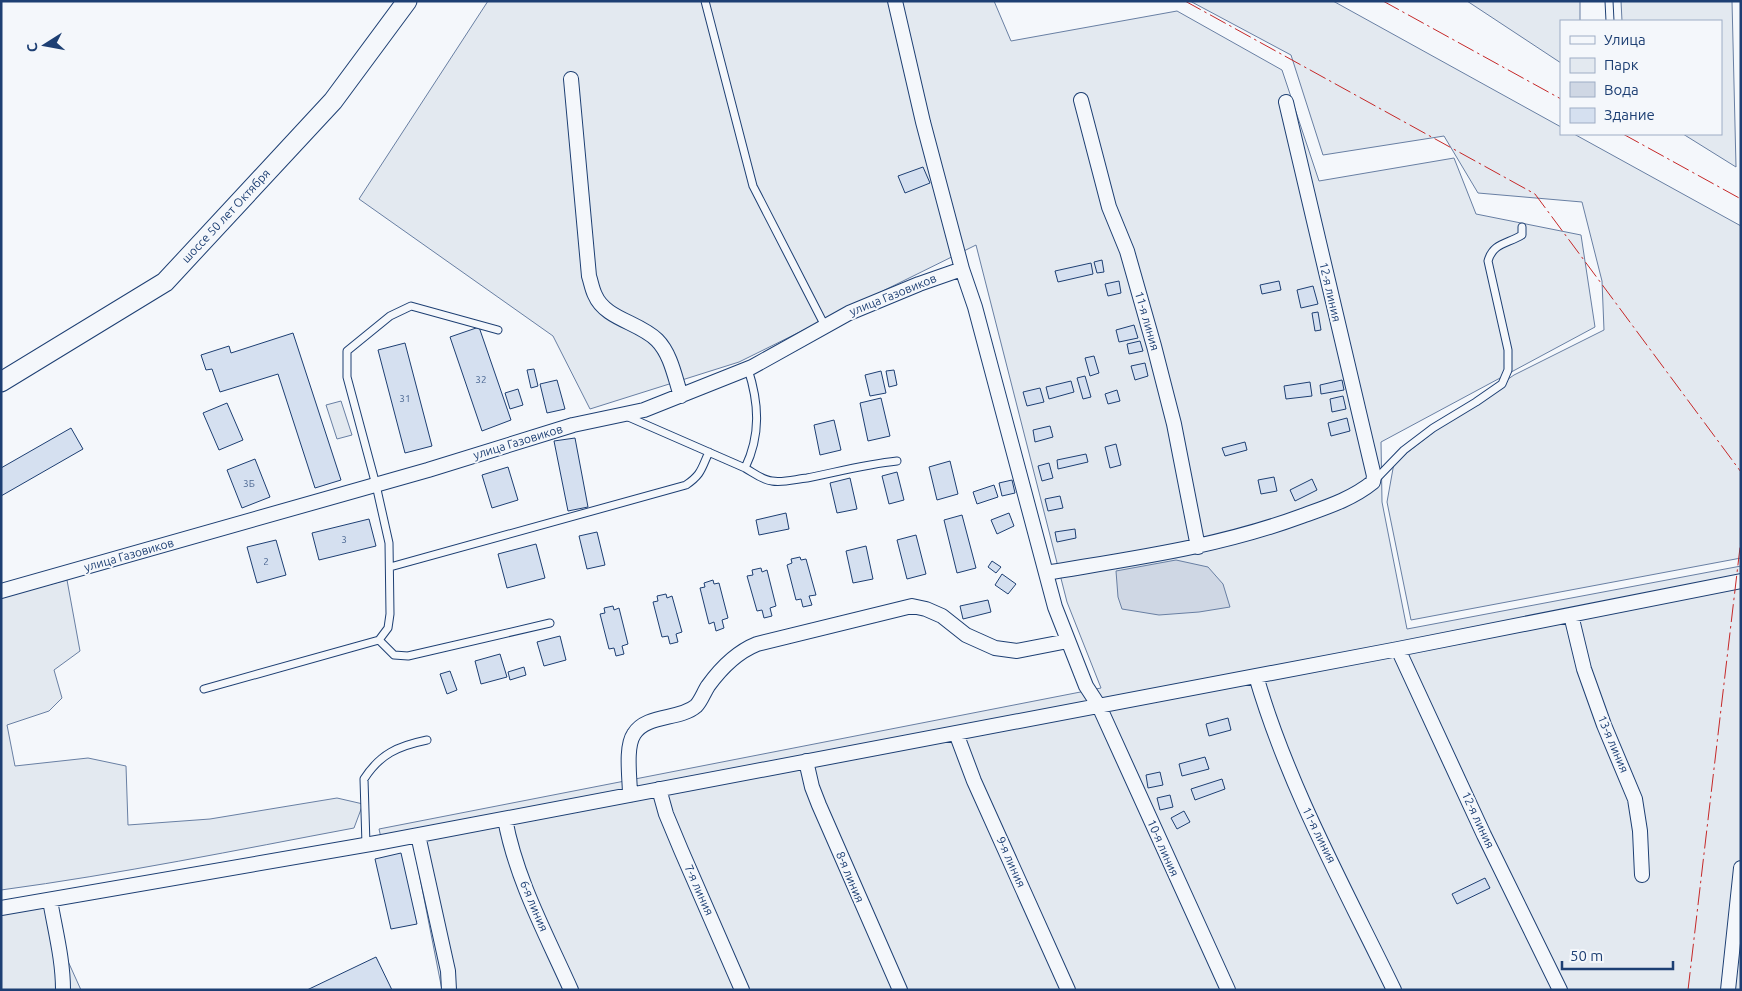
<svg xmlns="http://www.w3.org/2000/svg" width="1742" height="991" viewBox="0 0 1742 991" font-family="Ubuntu,sans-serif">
	<rect width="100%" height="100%" fill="#f4f7fb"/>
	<!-- green -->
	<path fill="#e3e9f0" stroke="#687fa3" d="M488 1H994L1011 41 1177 11 1282 70 1319 181 1454 158 1476 214 1581 235 1595 327 1381 442 1382 502 1407 629 1741 566V990H442L412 837 382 842 379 829 1101 688 1067 602 976 245 739 362 590 409 553 336 359 199Z
		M1190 1H1333L1561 127V134H1574L1741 226V558L1411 620 1387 502 1394 463 1454 416 1514 375 1604 330 1602 281 1582 202 1478 193 1444 136 1323 155 1291 55Z
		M1467 1H1580V21H1561V63Z
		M1621 1H1732L1736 167 1683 134H1721V21H1622Z
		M341 401 352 435 337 439 326 405Z
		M67 580 80 651 54 670 62 698 49 711 7 725 15 766 88 758 126 766 128 825 210 819 337 798 363 804 354 828C237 850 120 874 1 890V597Z
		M43 906 81 990H1V913Z"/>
	<!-- water -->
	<path fill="#cfd7e4" stroke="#687fa3" d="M1176 560 1208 567 1223 584 1230 607 1199 612 1159 615 1122 609 1118 597 1116 571Z"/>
	<!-- building -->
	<path fill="#d5e0f0" stroke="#1d3f73" d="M923 167 930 183 905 193 898 176Z
		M1102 260 1104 272 1097 273 1094 262Z
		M1091 263 1093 274 1058 282 1055 271Z
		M1119 281 1121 293 1108 296 1105 284Z
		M1279 281 1281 290 1262 294 1260 285Z
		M1313 286 1318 304 1301 308 1297 290Z
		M1318 312 1321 330 1315 331 1312 313Z
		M1134 325 1138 338 1119 342 1116 330Z
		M479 327 511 420 482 431 450 337Z
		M293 333 341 480 315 488 278 374 220 392 212 369 206 370 201 355 229 346 231 353Z
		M1140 341 1143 351 1129 354 1127 344Z
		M405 343 432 446 405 453 378 350Z
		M1094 356 1099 373 1090 376 1085 358Z
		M1145 363 1148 376 1135 380 1131 366Z
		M534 369 538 386 531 388 527 370Z
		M894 370 897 385 889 387 886 371Z
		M881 371 886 393 870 396 865 375Z
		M1085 376 1091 397 1083 399 1077 378Z
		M557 380 565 409 547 413 540 384Z
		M1342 380 1344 390 1321 394 1320 385Z
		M1071 381 1074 392 1049 399 1046 387Z
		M1310 382 1312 396 1286 399 1284 386Z
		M1040 388 1044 402 1027 406 1023 392Z
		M518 389 523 405 510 409 505 393Z
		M1117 390 1120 401 1108 404 1105 394Z
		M1343 396 1346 409 1332 412 1330 399Z
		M881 398 890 436 868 441 860 403Z
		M227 403 243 440 219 450 203 413Z
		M1347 418 1350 431 1331 436 1328 423Z
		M834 420 841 450 820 455 814 425Z
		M1050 426 1053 437 1035 442 1033 430Z
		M71 428 83 449 1 496V468Z
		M575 438 588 507 568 511 554 441Z
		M1245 442 1247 450 1225 456 1222 448Z
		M1116 444 1121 465 1110 468 1105 447Z
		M1086 454 1088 462 1058 469 1057 460Z
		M255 459 270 497 242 508 227 470Z
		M950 461 958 494 937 500 929 467Z
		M1049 463 1053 478 1042 481 1038 466Z
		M508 467 518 500 492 508 482 475Z
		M897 472 904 500 889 504 882 476Z
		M1274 477 1277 491 1261 494 1258 480Z
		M850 478 857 509 837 513 830 483Z
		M1312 479 1317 490 1295 501 1290 490Z
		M1012 480 1015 493 1002 496 999 483Z
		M994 485 998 497 977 504 973 492Z
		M1060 496 1063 508 1048 511 1045 499Z
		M786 513 789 529 759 535 756 520Z
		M1009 513 1014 526 997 534 991 520Z
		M962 515 976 568 957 573 944 520Z
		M369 519 376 546 319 560 312 533Z
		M1075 529 1076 538 1057 542 1055 532Z
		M597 532 605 565 587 569 579 536Z
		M916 535 926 574 907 579 897 540Z
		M276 540 286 575 257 583 247 547Z
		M536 544 545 578 507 588 498 554Z
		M866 546 873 579 853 583 846 551Z
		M800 557 801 560 806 559 816 595 809 596 812 605 803 607 801 599 796 600 787 565 792 563 791 559Z
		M992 561 1001 567 996 573 988 567Z
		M761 568 762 572 767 570 776 606 770 608 772 616 764 618 762 610 757 611 747 576 753 575 752 570Z
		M1002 574 1016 584 1008 594 995 585Z
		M713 580 714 584 719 583 728 618 722 620 724 628 716 631 714 622 709 624 700 588 705 587 704 583Z
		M666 594 667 598 672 596 682 632 676 634 678 642 670 644 668 636 662 637 653 602 658 601 657 596Z
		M988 600 991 612 963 619 960 606Z
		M613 606 614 610 619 608 628 644 622 646 624 654 616 656 614 648 609 649 600 614 605 613 604 608Z
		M560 636 566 660 544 666 537 642Z
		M500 654 507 677 481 684 475 661Z
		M524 667 526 675 510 680 508 672Z
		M450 671 457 690 447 694 440 674Z
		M1228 718 1231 730 1209 736 1206 724Z
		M1205 757 1209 769 1182 776 1179 764Z
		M1160 772 1163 785 1148 788 1146 775Z
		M1222 779 1225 789 1195 800 1191 789Z
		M1170 795 1173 807 1160 810 1157 798Z
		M1184 811 1190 822 1177 829 1171 818Z
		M401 853 417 924 391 929 375 859Z
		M1485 878 1490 888 1457 904 1452 894Z
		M376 957 392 990H307Z"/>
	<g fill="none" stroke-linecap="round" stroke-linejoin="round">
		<defs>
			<path id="lane" d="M705 1 753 186 825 326
				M1609 1 1610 21
				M626 416 745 468C754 473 762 480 772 481 783 483 796 479 807 478 837 472 867 464 897 461
				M745 468C761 435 759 403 748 369
				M1375 480 1404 450 1433 428 1476 402 1502 384 1508 370V350L1488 261C1493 243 1507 244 1522 235V227
				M390 567 686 485C702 474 701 469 709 452
				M379 640 394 655 408 656 550 623
				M204 689 379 640 388 628 390 614 389 543 376 485 347 377V351L390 316 411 306 498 330
				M366 845 364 779C380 754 398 746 427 740"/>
			<path id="street" d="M895 1 923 122 962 269 975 307 1055 607 1086 686 1099 706 1228 990
				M571 79 589 276C591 282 592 289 595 295 605 319 639 322 657 340 671 354 675 378 681 396
				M1081 100 1109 207 1127 251 1154 346 1174 424 1198 547
				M1046 573C1134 558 1218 547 1302 516 1327 507 1352 499 1373 482L1374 476 1286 102
				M1 591 428 470 573 425 644 410 752 367 849 313 919 284 962 269
				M1571 615 1584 669 1604 725 1635 799 1640 831 1642 875
				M1398 649 1484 835 1560 990
				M1256 676C1288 786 1344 887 1394 990
				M956 733 974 781 1068 990
				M806 761 812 787 819 805 900 990
				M659 789 666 814 681 850 742 990
				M630 795C630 779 625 747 634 734 646 714 680 720 696 706 701 701 704 692 708 686 721 668 737 652 757 644L912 606 926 609 942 616 966 635 995 648 1017 651 1068 641
				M505 819C516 879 546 934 571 990
				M418 835 448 971 449 990
				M50 900C55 930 63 959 63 990
				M1 908 382 842 1398 649 1741 581
				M1728 990 1741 868"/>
			<path id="secondary" d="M1 382 165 282 333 101 407 1"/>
		</defs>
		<!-- lane casing -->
		<use href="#lane" stroke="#1d3f73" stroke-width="9"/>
		<!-- street casing -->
		<use href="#street" stroke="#1d3f73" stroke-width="16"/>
		<!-- secondary casing -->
		<use href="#secondary" stroke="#1d3f73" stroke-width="21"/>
		<!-- lane -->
		<use href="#lane" stroke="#f4f7fb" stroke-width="7"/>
		<!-- street -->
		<use href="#street" stroke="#f4f7fb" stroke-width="14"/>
		<!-- secondary -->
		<use href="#secondary" stroke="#f4f7fb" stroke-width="19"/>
		<!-- power -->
		<path stroke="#c62828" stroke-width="1" stroke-dasharray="18 4 2.5 4" stroke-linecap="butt" d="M1185 1 1535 194 1741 472
			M1383 1 1561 99
			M1623 134 1741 199
			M1688 990 1741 539"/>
	</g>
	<g text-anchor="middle" stroke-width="4" stroke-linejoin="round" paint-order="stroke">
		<!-- number labels -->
		<g font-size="10" fill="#4b6792">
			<text x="481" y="383">32</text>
			<text x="405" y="402">31</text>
			<text x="249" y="487">3Б</text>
			<text x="344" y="543">3</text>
			<text x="266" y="565">2</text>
		</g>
		<!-- street labels -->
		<g font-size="12" fill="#1d3f73" stroke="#f4f7fb">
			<text transform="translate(226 216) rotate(-47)" y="4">шоссе 50 лет Октября</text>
			<text transform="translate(1330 292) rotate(77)" y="4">12-я линия</text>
			<text transform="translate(893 295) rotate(-22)" y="4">улица Газовиков</text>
			<text transform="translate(1147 321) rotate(74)" y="4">11-я линия</text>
			<text transform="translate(518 442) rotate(-17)" y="4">улица Газовиков</text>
			<text transform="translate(129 555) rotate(-16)" y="4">улица Газовиков</text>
			<text transform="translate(1613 744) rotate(67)" y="4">13-я линия</text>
			<text transform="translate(1478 820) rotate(65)" y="4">12-я линия</text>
			<text transform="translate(1319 835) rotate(64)" y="4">11-я линия</text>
			<text transform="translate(1163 848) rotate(66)" y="4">10-я линия</text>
			<text transform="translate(1011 862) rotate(66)" y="4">9-я линия</text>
			<text transform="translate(850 877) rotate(67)" y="4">8-я линия</text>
			<text transform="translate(699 890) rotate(66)" y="4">7-я линия</text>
			<text transform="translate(534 906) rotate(67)" y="4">6-я линия</text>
		</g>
	</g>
	<!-- border -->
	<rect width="1742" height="991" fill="none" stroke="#1d3f73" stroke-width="5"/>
	<!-- legend -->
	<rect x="1560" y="20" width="162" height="115" fill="#f4f7fb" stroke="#9eadc5"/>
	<rect x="1570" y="36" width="25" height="8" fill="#f4f7fb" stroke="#9eadc5"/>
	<text x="1604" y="45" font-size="15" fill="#1d3f73">Улица</text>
	<rect x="1570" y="58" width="25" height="15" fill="#e3e9f0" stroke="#9eadc5"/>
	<text x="1604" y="70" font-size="15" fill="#1d3f73">Парк</text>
	<rect x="1570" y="82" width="25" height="15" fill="#cfd7e4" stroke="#9eadc5"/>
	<text x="1604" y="95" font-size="15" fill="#1d3f73">Вода</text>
	<rect x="1570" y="108" width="25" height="15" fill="#d5e0f0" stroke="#9eadc5"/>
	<text x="1604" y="120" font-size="15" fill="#1d3f73">Здание</text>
	<!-- north arrow -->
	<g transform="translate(45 45) rotate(259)" stroke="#f4f7fb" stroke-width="4" paint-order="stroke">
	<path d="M0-4L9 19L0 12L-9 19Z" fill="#1d3f73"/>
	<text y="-8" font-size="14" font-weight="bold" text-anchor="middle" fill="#1d3f73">С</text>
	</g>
	<!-- scale -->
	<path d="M1562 961v8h111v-8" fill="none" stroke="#1d3f73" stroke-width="2.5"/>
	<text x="1570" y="961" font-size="15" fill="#1d3f73" stroke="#f4f7fb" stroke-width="4" paint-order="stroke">50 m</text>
</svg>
